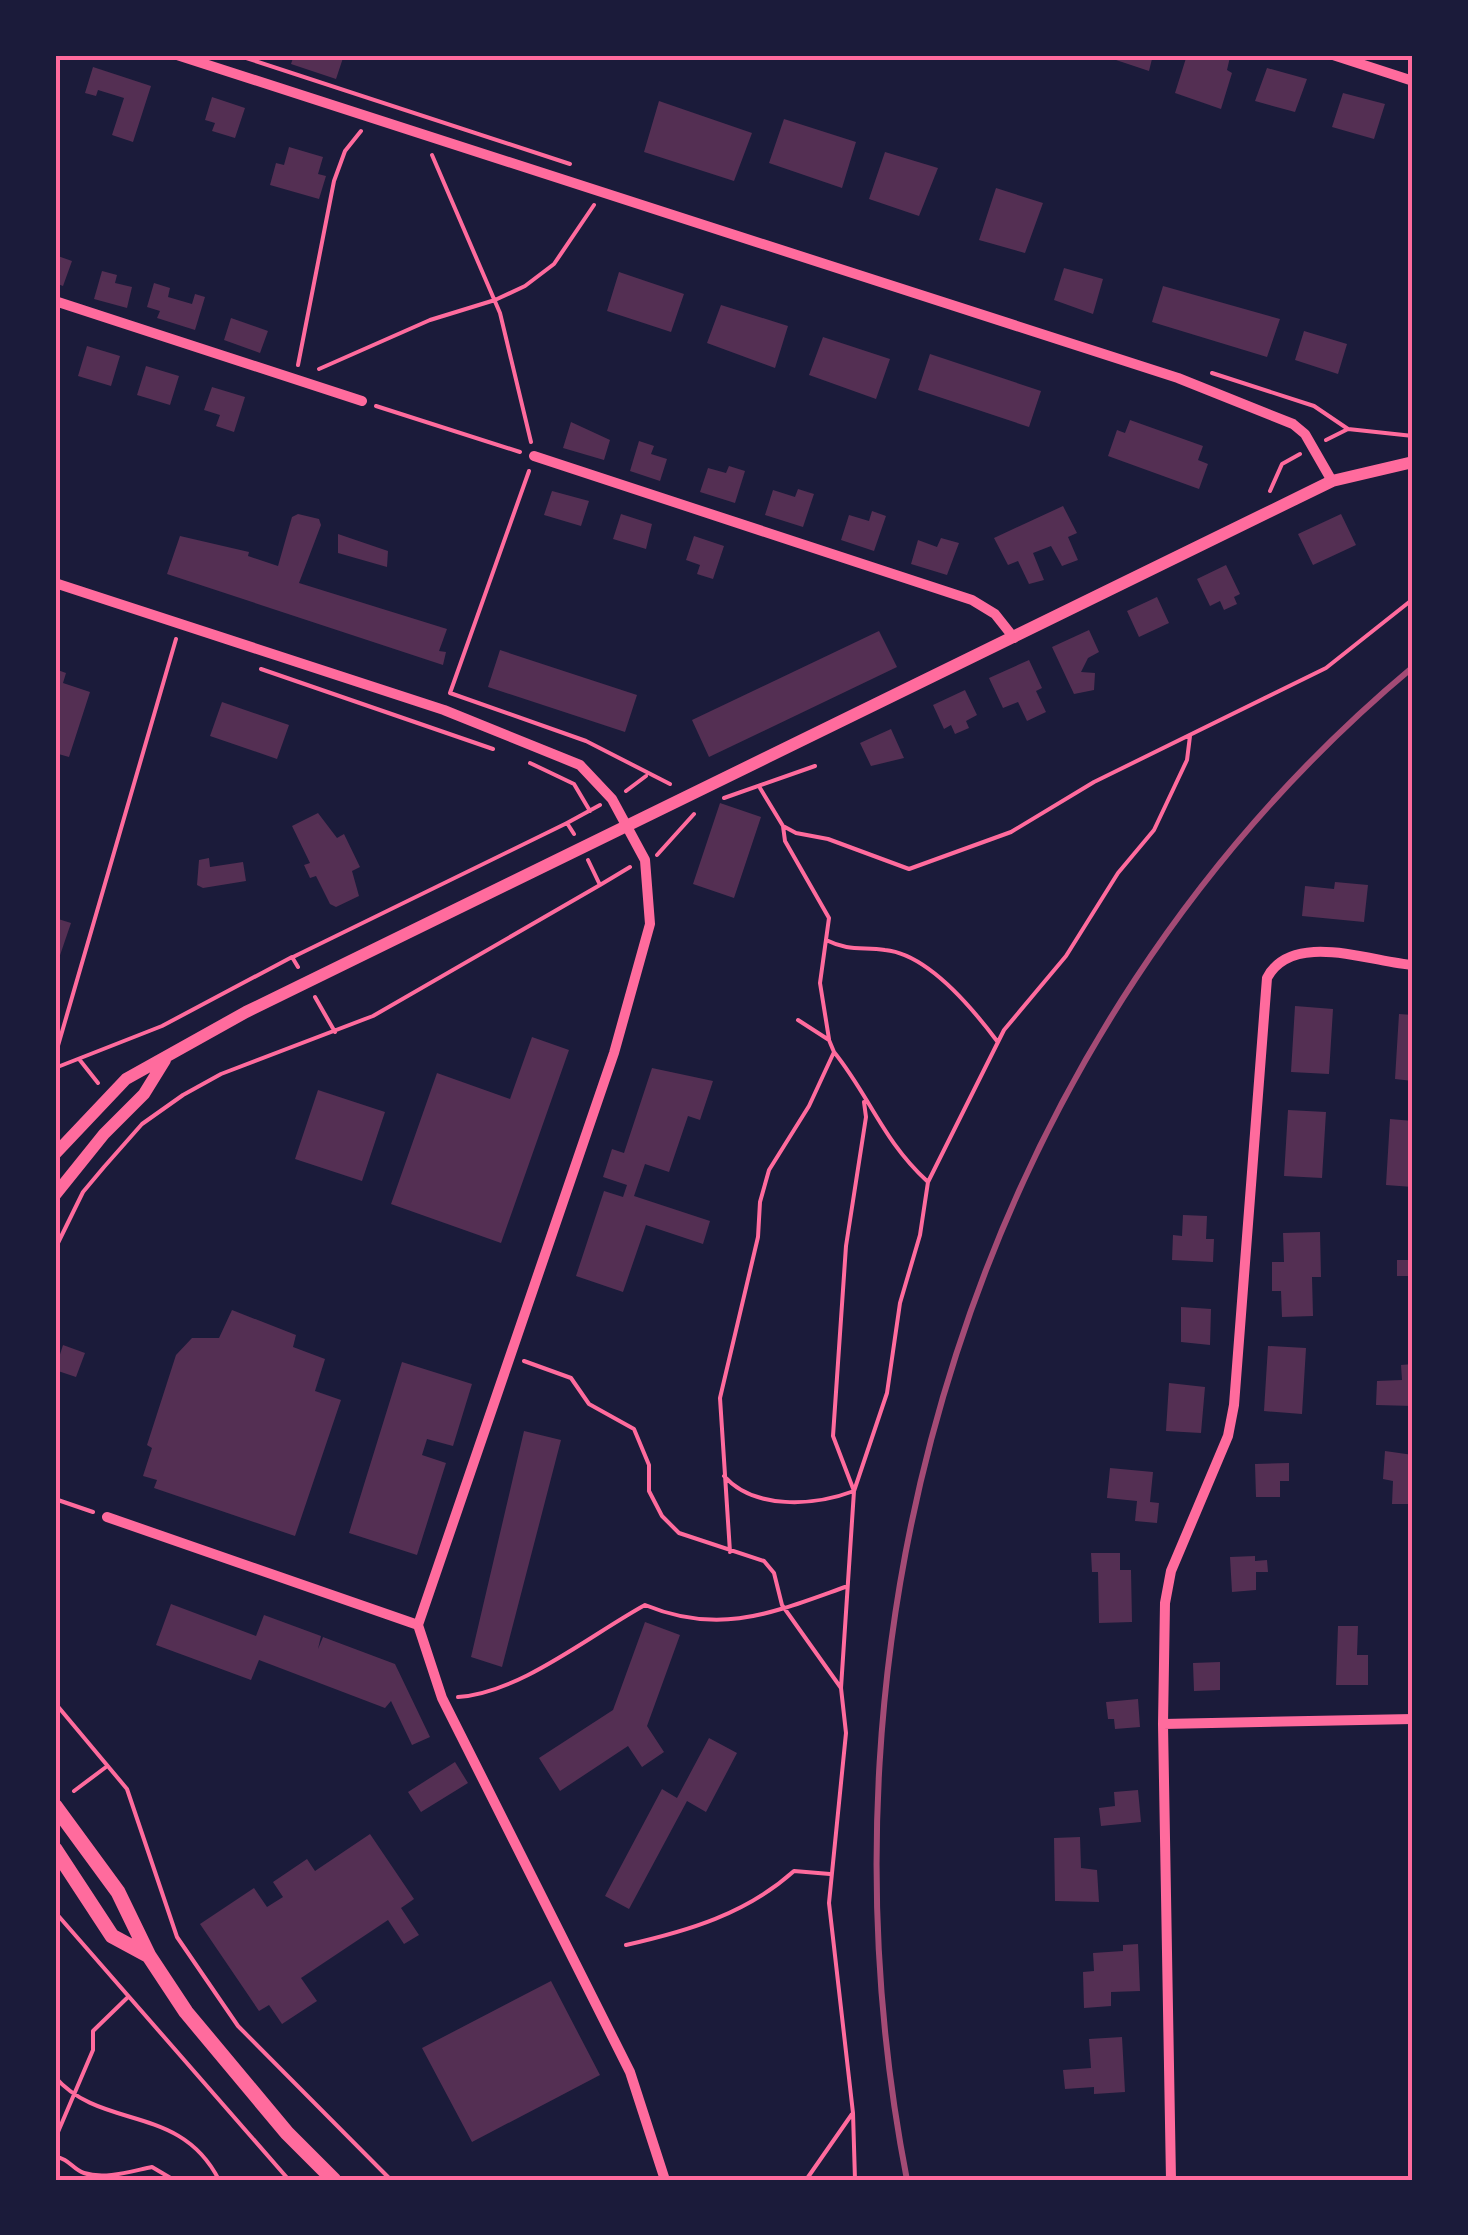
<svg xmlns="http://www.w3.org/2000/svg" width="1468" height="2235" viewBox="0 0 1468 2235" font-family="Quicksand,sans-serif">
	<rect width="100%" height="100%" fill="#1b1b3a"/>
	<!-- building -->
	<path fill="#542f53" d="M294 55H344L336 79 291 64Z
		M1101 55H1153L1149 71Z
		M1187 55 1230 57 1227 70 1232 73 1221 109 1175 93Z
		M93 67 151 86 133 142 112 135 124 98 98 90 96 96 85 93Z
		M1267 68 1307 79 1295 112 1255 101Z
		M1343 93 1385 104 1374 139 1332 127Z
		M212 97 245 108 235 138 212 131 215 123 205 120Z
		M659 101 752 133 734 181 644 152Z
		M784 119 856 142 842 188 769 163Z
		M289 147 323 157 318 174 326 176 319 199 270 185 276 163 284 165Z
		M885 152 938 168 919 216 869 199Z
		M996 188 1043 203 1025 253 979 240Z
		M55 255 72 261 63 286 55 283Z
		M1064 268 1103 279 1093 314 1054 300Z
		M102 271 117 275 115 283 132 287 127 308 94 299Z
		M619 272 684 294 671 332 607 311Z
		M154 283 170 288 168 297 192 304 195 294 205 297 195 330 157 318 160 311 147 307Z
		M1163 286 1280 319 1267 357 1152 322Z
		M721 305 788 326 775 368 707 343Z
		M231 318 268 331 260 353 224 340Z
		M1304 331 1347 344 1338 374 1295 360Z
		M823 337 890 359 876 399 809 375Z
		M87 346 120 356 111 386 78 376Z
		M930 354 1041 391 1029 427 918 390Z
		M146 366 179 376 170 405 137 395Z
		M212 387 245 397 234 432 216 426 220 415 204 410Z
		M1130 420 1203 446 1198 460 1208 464 1199 489 1108 456 1117 430 1125 433Z
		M571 422 610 440 604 460 563 448Z
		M639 441 654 446 651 454 667 459 660 481 630 471Z
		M729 466 745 471 735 503 700 492 708 468 726 473Z
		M798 489 814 494 803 527 765 515 773 490 795 497Z
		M552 491 589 501 581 526 544 515Z
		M1063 506 1077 533 1068 537 1078 560 1062 566 1051 546 1033 553 1044 580 1029 584 1018 561 1008 565 994 538Z
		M872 511 886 516 874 551 841 540 849 515 869 521Z
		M298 514 319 519 321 525 299 583 447 629 439 651 446 652 443 665 167 574 180 536 249 552 248 556 278 566 292 517Z
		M621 514 652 524 646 549 613 539Z
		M1341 514 1356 545 1313 565 1298 534Z
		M338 534 388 551 387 567 338 553Z
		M694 536 724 546 713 579 697 574 700 565 686 560Z
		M941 538 959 543 947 575 911 564 918 540 937 547Z
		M1226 565 1240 594 1234 597 1237 604 1224 610 1220 601 1210 606 1197 579Z
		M1157 597 1169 623 1139 637 1127 611Z
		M1089 630 1099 652 1088 658 1081 672 1095 673 1094 690 1074 694 1052 647Z
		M879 631 897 667 709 757 692 720Z
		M500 650 637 695 625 732 488 687Z
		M1029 660 1042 688 1036 691 1046 712 1027 721 1018 702 1003 708 989 678Z
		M55 669 66 673 63 683 90 692 69 757 55 753Z
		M965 690 977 715 966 721 969 728 955 734 951 725 944 729 933 705Z
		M222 702 289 725 277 759 210 736Z
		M891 729 904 758 871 766 860 743Z
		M720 803 761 817 734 898 693 884Z
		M318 813 337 838 344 834 360 867 352 871 359 896 336 907 330 904 316 876 310 878 304 865 310 863 292 826Z
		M209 858 210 867 243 862 246 881 203 888 197 885 199 860Z
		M1335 882 1368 885 1364 922 1302 916 1305 886 1334 889Z
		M55 918 71 923 56 967H55Z
		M1295 1006 1333 1009 1329 1074 1291 1072Z
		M1399 1014 1413 1015V1081L1395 1079Z
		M532 1037 569 1050 501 1243 391 1204 437 1073 510 1099Z
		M652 1068 713 1081 700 1120 688 1116 669 1172 645 1164 634 1196 710 1221 703 1244 646 1225 623 1292 576 1276 604 1191 623 1197 627 1185 603 1177 612 1149 624 1153Z
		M318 1090 385 1112 362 1181 295 1159Z
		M1288 1110 1326 1112 1322 1178 1284 1176Z
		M1390 1119 1413 1121V1187L1386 1185Z
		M1183 1215 1207 1216 1206 1239H1214L1213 1262 1172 1260 1173 1235 1182 1236Z
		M1320 1232 1321 1277H1312L1313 1316 1282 1317 1281 1291H1272V1262H1284L1283 1233Z
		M1408 1247H1413V1290H1408V1276H1397V1260H1408Z
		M1181 1307 1211 1309 1210 1345 1181 1342Z
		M232 1310 296 1335 293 1347 325 1359 315 1391 341 1400 295 1536 154 1488 157 1480 143 1476 152 1448 147 1445 176 1355 192 1338H219Z
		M63 1345 85 1353 76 1377 55 1370Z
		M1268 1346 1306 1348 1302 1414 1264 1411Z
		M402 1362 472 1384 453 1446 427 1439 422 1455 446 1463 417 1555 349 1533Z
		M1413 1364V1406L1376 1405 1377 1381 1402 1380 1401 1365Z
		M1169 1383 1205 1387 1201 1433 1166 1431Z
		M524 1431 561 1440 502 1667 471 1657Z
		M1385 1451 1413 1455V1504H1392L1393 1481 1383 1479Z
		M1289 1463V1481H1280V1497H1256L1255 1464Z
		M1110 1468 1153 1472 1150 1502 1159 1503 1157 1523 1135 1521 1137 1501 1107 1498Z
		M1091 1553H1120V1570H1131L1132 1622 1099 1623 1098 1572H1092Z
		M1255 1556V1561L1267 1560 1268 1572H1256V1590L1232 1592 1230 1557Z
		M171 1604 256 1636 264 1615 321 1636 318 1649 323 1637 395 1664 430 1737 412 1745 391 1701 385 1708 259 1660 251 1680 156 1645Z
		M645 1622 680 1635 647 1726 664 1752 642 1767 628 1746 560 1791 539 1758 613 1710Z
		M1338 1626H1358L1357 1655H1368V1685H1336Z
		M1220 1662V1690L1194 1691 1193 1663Z
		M1138 1699 1140 1727 1115 1729 1114 1719H1108L1106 1702Z
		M709 1738 737 1753 706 1812 687 1801 629 1909 605 1896 662 1789 677 1798Z
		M455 1762 468 1783 421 1812 408 1792Z
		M1138 1790 1141 1822 1101 1826 1099 1808 1115 1806 1114 1792Z
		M370 1834 414 1899 401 1908 419 1935 404 1944 388 1920 301 1978 317 2001 282 2024 269 2005 259 2011 200 1924 254 1888 267 1907 283 1897 273 1882 307 1859 315 1871Z
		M1080 1837 1081 1868 1097 1870 1099 1902 1055 1901 1054 1838Z
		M1138 1944 1140 1991 1111 1992V2006L1084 2008 1083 1972 1094 1971 1093 1953 1123 1951V1945Z
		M551 1981 600 2075 472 2142 422 2048Z
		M1122 2037 1125 2092 1094 2094V2087L1065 2089 1063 2070 1091 2068 1089 2039Z"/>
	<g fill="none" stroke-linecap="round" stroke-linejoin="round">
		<!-- path -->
		<path stroke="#ff6b9d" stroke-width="4" d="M237 55 570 164
			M432 155 500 313 531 442
			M298 365 334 181 345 151 361 131
			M319 369 430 320 495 300 525 286 554 264 594 205
			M1212 373 1314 406 1348 429 1413 436
			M376 406 520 452
			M1326 440 1348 429
			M529 471 450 693 586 741 670 784
			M1270 491 1282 464 1300 454
			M261 669 493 749
			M530 763 574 784 590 811
			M760 788 783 826 796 833 828 839 909 869 1011 832 1094 782 1326 668 1413 599
			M626 791 646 776
			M724 798 815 766
			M783 826 785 841 829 918 820 983 829 1039
			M574 834 567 823 600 805
			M657 855 694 814
			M600 885 630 867
			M826 940C848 951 861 947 885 950 928 954 973 1009 997 1041
			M293 957 567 823
			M315 997 335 1032
			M834 1052C869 1095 883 1141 927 1181
			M55 1056 176 639
			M79 1059 98 1083
			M55 1068 162 1026 292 957 298 967
			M55 1249 83 1192 104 1167 142 1124 183 1095 221 1074 373 1016 600 885 588 860
			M524 1361 571 1378 589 1404 634 1429 649 1465V1491L662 1516 679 1533 764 1561 774 1573 782 1605 841 1688
			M724 1476C754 1510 814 1506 854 1491L833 1436 846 1246 866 1117 864 1102
			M55 1499 93 1512
			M730 1552 720 1398 758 1237 760 1202 769 1170 809 1106 834 1052 829 1040 798 1020
			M458 1697C520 1693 590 1635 645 1605 720 1636 772 1613 845 1587
			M55 1703 127 1789 177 1937 238 2026 391 2180
			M74 1791 106 1767
			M55 1912 289 2180
			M626 1945C688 1931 746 1914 794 1871L830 1874
			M55 2077C102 2131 180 2103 219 2180
			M55 2139 93 2050V2031L127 1998
			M55 2157C69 2158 72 2169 84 2173 105 2180 132 2171 152 2167L174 2180
			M806 2180 852 2114
			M855 2180 853 2113 829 1903 846 1733 841 1688 854 1491 887 1393 900 1303 920 1235 928 1182 1004 1030 1066 956 1118 873 1154 830 1187 760 1190 736"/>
		<!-- minor -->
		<path stroke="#ff6b9d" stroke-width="10" d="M177 55 1178 378 1293 424 1305 434 1332 481
			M1333 55 1413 81
			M55 301 362 401
			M534 456 972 600 995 614 1014 638
			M55 583 444 710 580 765 612 799 645 860 650 924 614 1053 418 1625 442 1698 630 2072 665 2180
			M107 1517 418 1625
			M1163 1724 1413 1719
			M1171 2180 1163 1724 1165 1603 1171 1571 1228 1436 1234 1405 1267 978C1292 930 1371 962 1413 965"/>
		<!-- tertiary -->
		<path stroke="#ff6b9d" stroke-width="12" d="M55 1154 126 1079 246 1012 1332 481 1413 462
			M55 1195 104 1134 144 1094 165 1060"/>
		<!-- primary -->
		<path stroke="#ff6b9d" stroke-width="15" d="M55 1806 118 1892 149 1956 186 2012 287 2133 334 2180
			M55 1849 112 1936 149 1956"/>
		<!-- rail -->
		<path stroke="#a44b75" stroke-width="6" d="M907 2180C800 1630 977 1031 1413 667"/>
	</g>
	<!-- border -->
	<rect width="1468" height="2235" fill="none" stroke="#1b1b3a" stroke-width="115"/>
	<rect x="58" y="58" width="1352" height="2120" fill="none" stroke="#ff6b9d" stroke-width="4"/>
</svg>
